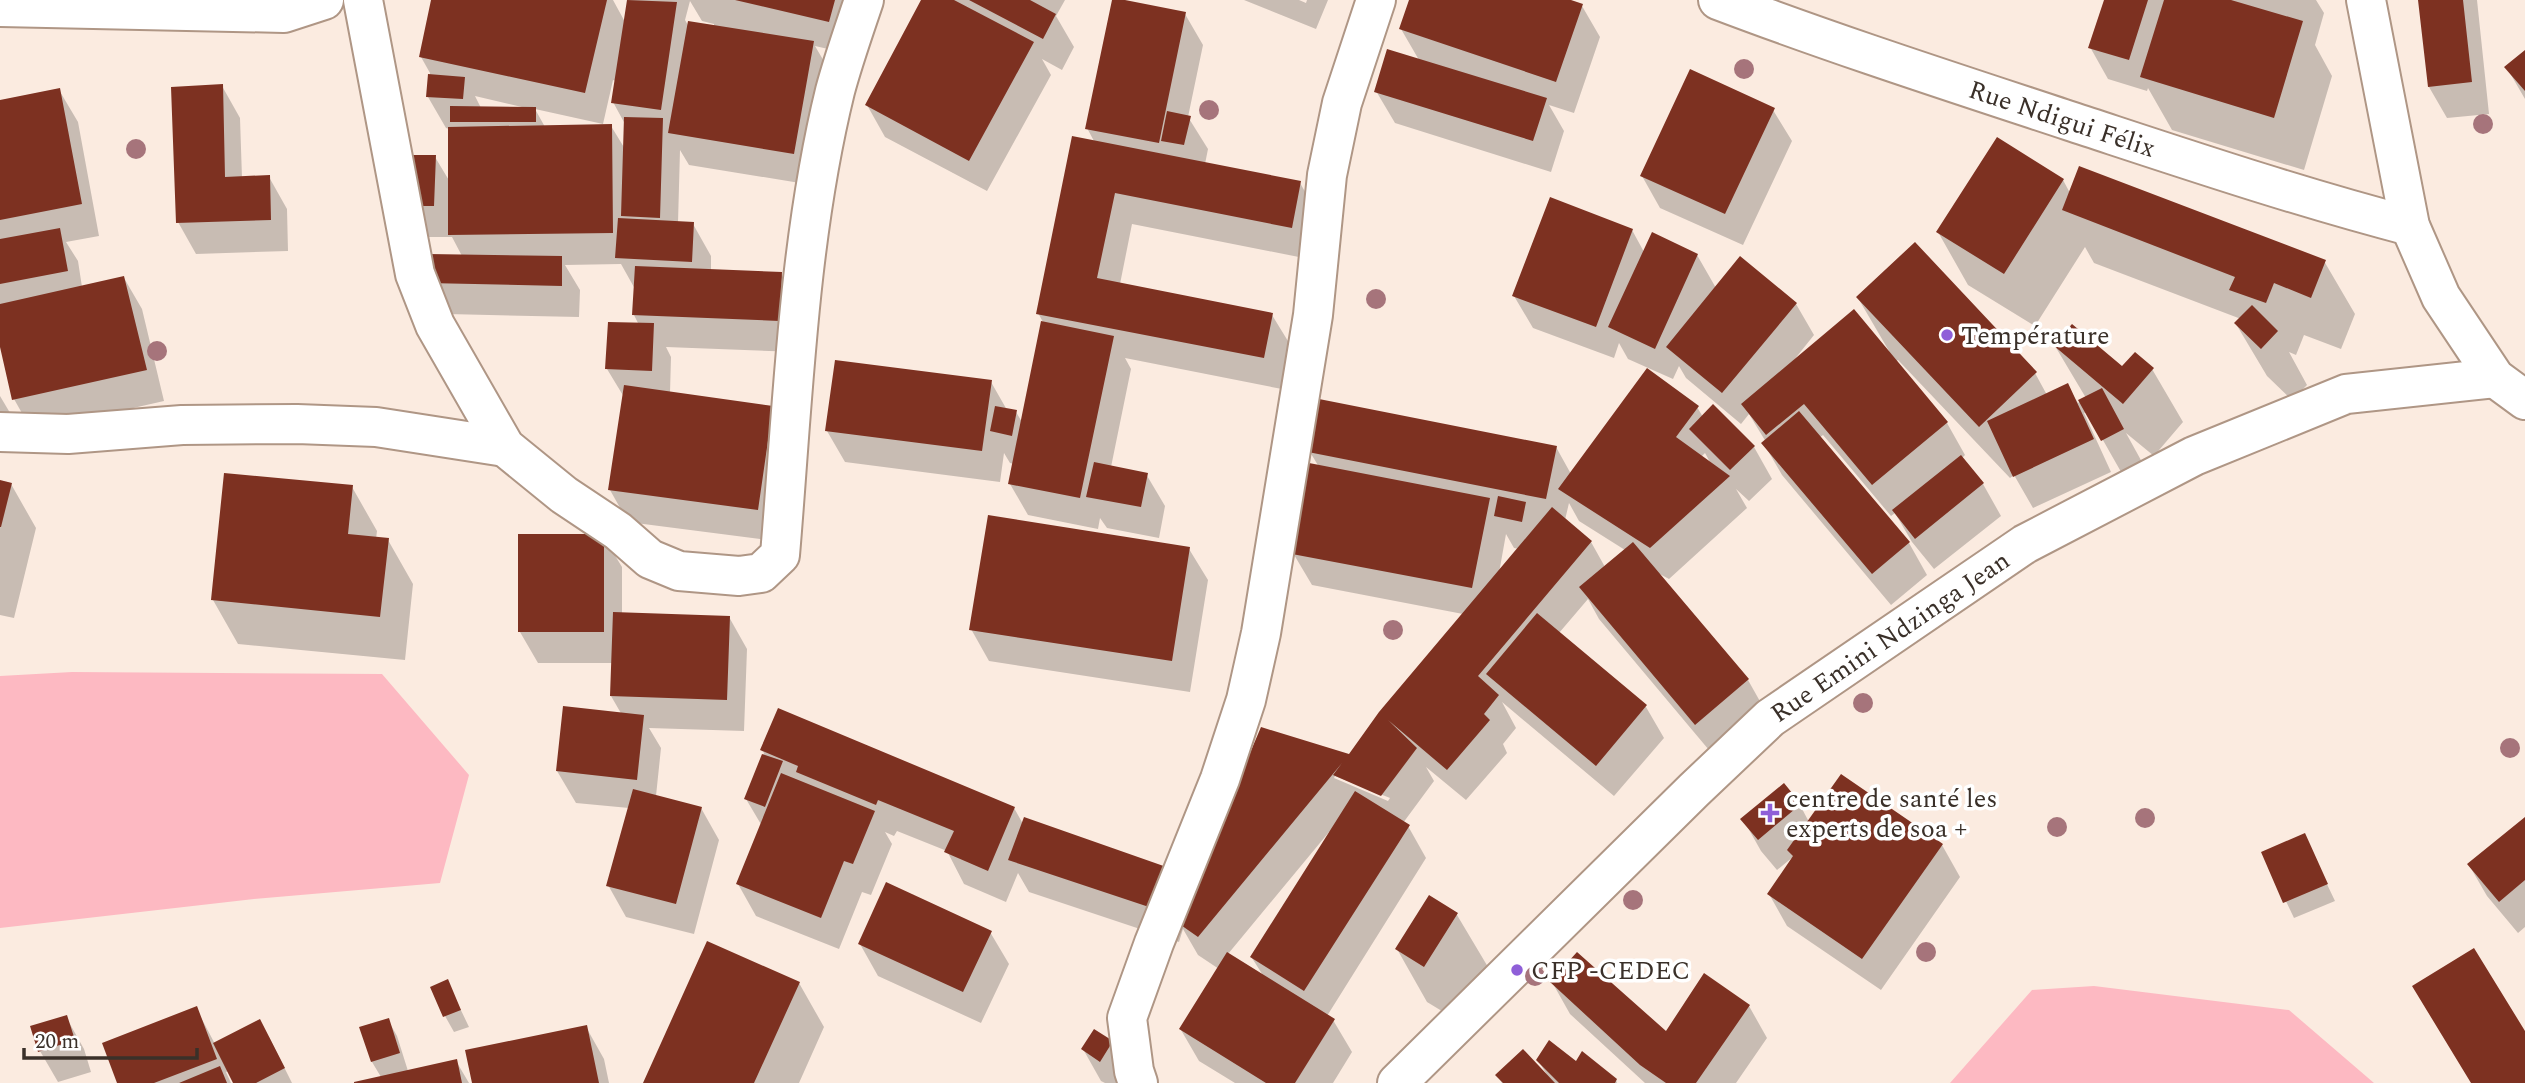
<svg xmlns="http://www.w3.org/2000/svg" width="2525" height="1083" viewBox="0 0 2525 1083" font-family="Spectral,serif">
	<rect width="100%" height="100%" fill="#fbebe0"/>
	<!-- green -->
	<path fill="#fdb9c2" d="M72 672 382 674 469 775 440 883 254 899 0 928V676Z
		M2094 986 2289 1010 2374 1083H1950L2032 990Z"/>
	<!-- shadow -->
	<path fill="#0003" fill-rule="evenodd" d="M433 0H613L625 22 628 0H859L846 53 815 46 832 75 812 185 689 165 680 150 678 223 693 224 711 256V271L781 274 799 305 798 352 666 347 671 357 670 393 772 408 775 541 628 522 610 490 624 397 607 369 639 325 634 315 635 289 621 264 565 265 580 290 579 317 447 314 429 282 462 256 452 237H428L410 205 435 157 450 182 449 129 446 128 428 97 430 73 421 57ZM690 1 702 21 714 24V26L689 27 685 20ZM613 80 616 81 613 102 625 124V149L611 126 545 127 535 109 603 124ZM475 96 522 107V108H481Z
		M923 0H1065L1056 16 1074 47 1062 70 1042 59 1051 75 987 191 885 137 867 105Z
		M1113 0 1185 14 1203 45 1188 117 1208 149 1205 164 1300 183 1318 214 1309 259 1132 224 1120 284 1272 315 1291 346 1282 389 1125 358 1131 369 1111 467 1146 474 1165 506 1159 538 1107 528 1100 518 1098 529 1028 515 1010 484 1014 464 1010 463 1004 453 1000 482 845 462 827 431 991 382 1007 410 1016 412 1022 422 1043 322 1038 313 1095 143 1087 128Z
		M1244 0H1299L1306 3 1307 0H1328L1316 29Z
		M1411 0H1565L1582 6 1600 37 1574 113 1549 105 1564 131 1551 172 1395 123 1376 91 1419 60 1401 29Z
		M2106 0H2316L2324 13 2315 45 2332 76 2304 170 2172 130 2148 88 2147 91 2108 79 2090 47Z
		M2420 0H2477L2489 114 2447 118 2429 87Z
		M2525 52V99L2507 68Z
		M222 86 240 118 242 178 269 177 287 209 288 251 196 254 178 222Z
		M59 90 78 122 99 236 66 242 78 261 82 287 124 278 142 309 164 401 32 431 14 399 0 339V101Z
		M1773 110 1792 141 1743 245 1660 208 1642 176Z
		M1997 139 2063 180 2070 193 2324 261 2355 314 2341 349 2304 335 2296 355 2289 352 2307 385 2292 400 2267 376 2236 324 2241 319 2094 263 2085 247 2035 326 1968 285 1938 232Z
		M1632 230 1644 252 1697 255 1716 288 1796 304 1814 335 1794 360 1889 351 1858 298 2035 373 2047 395 2067 385 2078 403 2086 398 2055 346 2122 369H2152L2183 422 2154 456 2126 433 2153 482 2133 493 2087 412 2084 413 2111 472 2033 508 2014 475 2010 478 1898 360 1895 362 1947 423 1965 455 1962 458 1983 484 2001 516 1934 569 1912 542 1895 513 1891 516 1823 435 1819 438 1909 543 1927 575 1891 605 1782 475 1764 444 1766 442 1749 414 1741 424 1686 378 1679 366 1673 379 1628 359 1619 343 1614 358 1533 328 1514 296Z
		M0 396 19 428 0 442Z
		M1697 407 1703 417 1754 447 1772 479 1749 501 1736 489 1747 508 1669 579 1656 572 1748 680 1766 712 1714 756 1599 619 1588 599 1559 633 1646 707 1664 738 1614 796 1502 702 1516 728 1503 744 1507 753 1466 800 1426 767 1434 781 1403 823 1408 826 1426 858 1327 1016 1333 1020 1352 1052 1333 1083H1235L1199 1061 1181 1030 1219 969 1198 955 1183 929 1179 942 1029 892 1018 873 1006 902 964 884 947 851 897 831 894 836 885 832 892 844 871 895 862 892 839 949 756 916 738 884 762 826 746 799 764 753 762 750 1014 808 1023 824 1174 871 1349 756 1463 614 1312 585 1293 553 1319 467 1310 452 1556 447 1571 474ZM1705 453 1711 464 1701 457ZM1569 503 1579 521 1625 550 1605 567 1591 542 1565 520ZM1506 534 1514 548 1519 549 1499 573ZM1335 776 1390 798 1388 801 1334 778ZM1329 832 1331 833 1252 958 1264 977 1228 954Z
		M0 482 11 484 36 528 14 618 0 615Z
		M352 487 377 531 376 539 388 540 413 584 405 660 238 644 213 600Z
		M603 536 622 567V614L729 617 747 649 744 731 649 728 661 748 656 796 701 808 719 840 694 934 626 917 608 885 629 808 576 803 557 771 622 715 611 696 613 663H538L520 632Z
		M1189 549 1208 580 1190 692 989 661 971 629Z
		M1800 805 1809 822 1942 845 1960 877 1881 990 1787 926 1769 894 1793 857 1777 870 1761 851 1743 819Z
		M2525 819V927L2518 933 2487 896 2469 865Z
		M2304 836 2335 901 2294 918 2263 853Z
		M1430 898 1457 915 1488 967 1455 1019 1427 1002 1397 949Z
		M990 932 1009 964 981 1023 878 976 860 944Z
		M447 981 469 1027 454 1032 445 1016Z
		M1552 982 1666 1033 1749 1006 1767 1038 1736 1083H1645L1570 1014Z
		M799 983 824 1027 799 1083H645Z
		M196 1008 215 1044 269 1037 292 1083H235L229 1071 226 1072 231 1083H119Z
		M66 1017 84 1049 91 1072 58 1082 40 1051Z
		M388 1020 397 1036 408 1071 456 1061 469 1083H357L381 1077 372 1062Z
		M586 1027 604 1059 609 1083H474Z
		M1112 1043 1125 1083H1105L1101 1081 1083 1049Z
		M1538 1060 1576 1064 1616 1080 1617 1083H1502L1497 1075H1547Z"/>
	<!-- building -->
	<path fill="#7d3121" d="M431 0H607L585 93 419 57Z
		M627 0 677 2 661 110 611 103Z
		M735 0H835L829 22Z
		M921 0H954L1034 42 969 161 865 105Z
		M969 0H1030L1056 14 1043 39Z
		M1112 0H1125L1186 12 1159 143 1085 129Z
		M1409 0H1571L1583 4 1556 82 1399 29Z
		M2104 0H2148L2129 60 2088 48Z
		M2164 0H2231L2303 21 2274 118 2140 77Z
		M2418 0H2463L2472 82 2428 87Z
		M688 21 814 41 794 154 668 133Z
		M1387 49 1547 98 1533 141 1374 92Z
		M2525 50V91L2504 67Z
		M1690 69 1775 108 1725 214 1640 176Z
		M428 74 465 77 463 99 426 97Z
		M223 84 225 177 270 175 271 220 176 223 171 87Z
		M60 88 82 204 0 220V100Z
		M450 106 536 107V122H450Z
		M1167 111 1191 116 1184 145 1161 141Z
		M624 117 663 118 660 218 621 216Z
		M612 124 613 233 448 235V127Z
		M1072 136 1301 181 1292 228 1115 193 1097 278 1273 313 1264 358 1036 314Z
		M1997 137 2064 179 2004 274 1936 232Z
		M410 155H436L434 206H408Z
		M2079 166 2326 260 2311 298 2274 283 2266 303 2229 290 2235 277 2062 210Z
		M1550 197 1633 229 1596 327 1512 296Z
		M618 218 694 222 692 262 615 258Z
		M60 228 68 271 0 284V239Z
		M1652 232 1698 254 1655 349 1608 327Z
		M1915 242 2037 372 1979 427 1856 297Z
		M428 254 562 256V286L427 283Z
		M1740 256 1797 303 1722 393 1666 347Z
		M635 266 782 272 780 321 632 315Z
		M124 276 147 370 12 400 0 347V304Z
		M2252 305 2278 331 2261 349 2234 323Z
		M1854 309 1948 422 1872 485 1804 404 1766 435 1741 404Z
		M1041 321 1114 336 1080 498 1008 484Z
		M608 322 654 323 652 371 605 369Z
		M2072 324 2122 366 2135 352 2154 368 2123 404 2053 345Z
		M835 360 992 380 982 451 825 431Z
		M1647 368 1699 406 1676 437 1730 476 1650 548 1558 489Z
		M2068 383 2094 439 2013 477 1987 421Z
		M624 385 773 406 758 510 608 490Z
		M2102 388 2124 429 2101 441 2078 400Z
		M1319 399 1557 446 1546 499 1308 452Z
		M1713 404 1755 446 1730 470 1689 429Z
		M995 406 1017 410 1012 436 990 431Z
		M1799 411 1910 542 1872 574 1761 443Z
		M1961 455 1984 483 1915 539 1892 510Z
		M1094 462 1148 473 1141 507 1086 497Z
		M1309 463 1490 498 1472 588 1292 554Z
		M224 473 353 485 348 534 389 538 380 617 211 600Z
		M0 480 12 483 1 527H0Z
		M1498 496 1526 502 1522 522 1494 516Z
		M1552 507 1592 541 1478 676 1499 695 1484 714 1490 720 1447 770 1388 720 1417 748 1381 796 1333 775 1342 763 1198 937 1178 923 1261 727 1349 754 1379 712Z
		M988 515 1190 547 1172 661 969 630Z
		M518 534H604V632H518Z
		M1633 542 1749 679 1695 725 1579 587Z
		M613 612 730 616 727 700 610 696Z
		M1537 613 1647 705 1596 766 1486 674Z
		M563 706 644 715 637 780 556 771Z
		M778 708 1015 807 988 871 944 852 954 831 878 800 876 805 796 772 798 766 760 750Z
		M762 754 783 761 765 807 744 799Z
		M781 773 875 811 853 864 844 861 821 918 736 884Z
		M1841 774 1943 844 1862 959 1767 894 1793 856 1787 850Z
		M1784 783 1801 804 1758 840 1740 819Z
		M633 789 702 807 676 904 606 886Z
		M1355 791 1410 825 1304 991 1250 957Z
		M1024 817 1175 870 1161 911 1008 860Z
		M2525 817V880L2499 902 2467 864Z
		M2305 833 2328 884 2283 903 2261 852Z
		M886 882 992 931 963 992 858 944Z
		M1429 895 1458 913 1424 967 1395 949Z
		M707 941 800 982 754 1083H643Z
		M2474 948 2525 1031V1083H2471L2412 986Z
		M1227 952 1335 1019 1295 1083H1266L1179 1029Z
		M1577 952 1666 1031 1704 973 1750 1005 1696 1083H1666L1640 1065 1550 982Z
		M448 979 461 1010 443 1017 430 987Z
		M197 1006 217 1059 154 1083H117L102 1043Z
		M67 1015 75 1040 38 1052 30 1026Z
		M389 1018 400 1053 371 1062 359 1027Z
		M260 1019 285 1068 256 1083H233L213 1043Z
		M587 1025 599 1083H472L465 1050Z
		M1094 1029 1113 1041 1100 1062 1081 1049Z
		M1549 1040 1576 1061 1582 1051 1617 1079 1615 1083H1559L1536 1060Z
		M1523 1049 1555 1083H1503L1495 1075Z
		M457 1059 462 1083H354V1082Z
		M220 1066 227 1083H179Z"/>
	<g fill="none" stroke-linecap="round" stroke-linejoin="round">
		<defs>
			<g id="street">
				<path d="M363 0 415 274 435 325 505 447 564 495 618 531 650 559 679 571 739 576 761 573 780 555C793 401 798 242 835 91 843 61 854 30 864 0"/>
				<path id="s1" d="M1718 0C1834 44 1952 82 2070 121 2183 158 2295 196 2410 226"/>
				<path d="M2366 0 2410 226 2441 297 2495 378 2525 400"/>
				<path d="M0 7 284 13 324 0"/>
				<path d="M0 432 68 434 182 425 297 424 376 427 505 447"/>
				<path d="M1138 1083 1134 1071 1127 1018 1154 943 1220 779 1246 700 1261 633 1313 315 1327 175 1342 103 1376 0"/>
				<path id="s2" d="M1397 1083 1694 790 1770 718 2025 544 2194 456 2346 394 2495 378"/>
			</g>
		</defs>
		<!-- street casing -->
		<use href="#street" stroke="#af9685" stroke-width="42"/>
		<!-- street -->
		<use href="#street" stroke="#fff" stroke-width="38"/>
	</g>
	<!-- trees -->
	<g fill="#a6747b">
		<circle cx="1744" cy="69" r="10"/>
		<circle cx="1209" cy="110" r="10"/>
		<circle cx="2483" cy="124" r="10"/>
		<circle cx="136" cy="149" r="10"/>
		<circle cx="1376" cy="299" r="10"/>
		<circle cx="157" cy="351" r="10"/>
		<circle cx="1393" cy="630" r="10"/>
		<circle cx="1863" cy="703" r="10"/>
		<circle cx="2510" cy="748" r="10"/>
		<circle cx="2145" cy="818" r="10"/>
		<circle cx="2057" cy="827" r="10"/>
		<circle cx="1633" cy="900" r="10"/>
		<circle cx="1926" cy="952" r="10"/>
		<circle cx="1535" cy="976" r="10"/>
	</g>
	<!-- markers -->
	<g fill="#8f5fd8" stroke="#fff" stroke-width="2.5">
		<circle cx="1947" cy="335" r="7"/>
		<path d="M1766.5 802.5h7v7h7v7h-7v7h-7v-7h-7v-7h7z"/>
		<circle cx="1517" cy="970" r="7"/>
	</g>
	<g text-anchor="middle" stroke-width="7" stroke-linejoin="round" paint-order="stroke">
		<!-- street labels -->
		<g font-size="26" fill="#3a3029" stroke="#fff">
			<text dy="9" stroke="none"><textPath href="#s1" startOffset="364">Rue Ndigui Félix</textPath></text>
			<text dy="9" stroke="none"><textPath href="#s2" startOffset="667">Rue Emini Ndzinga Jean</textPath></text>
		</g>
		<!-- poi labels -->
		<g font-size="26" fill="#3a3029" stroke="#fff" text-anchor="start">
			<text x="1961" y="344">Température</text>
			<text x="1786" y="807">centre de santé les<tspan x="1786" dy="30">experts de soa +</tspan></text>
			<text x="1531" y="979">CFP -CEDEC</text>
		</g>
	</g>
	<!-- scale -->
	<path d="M24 1048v10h173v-10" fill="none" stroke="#3a3029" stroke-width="3.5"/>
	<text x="35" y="1048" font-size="21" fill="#3a3029" stroke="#ffffff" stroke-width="5" paint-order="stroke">20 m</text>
</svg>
